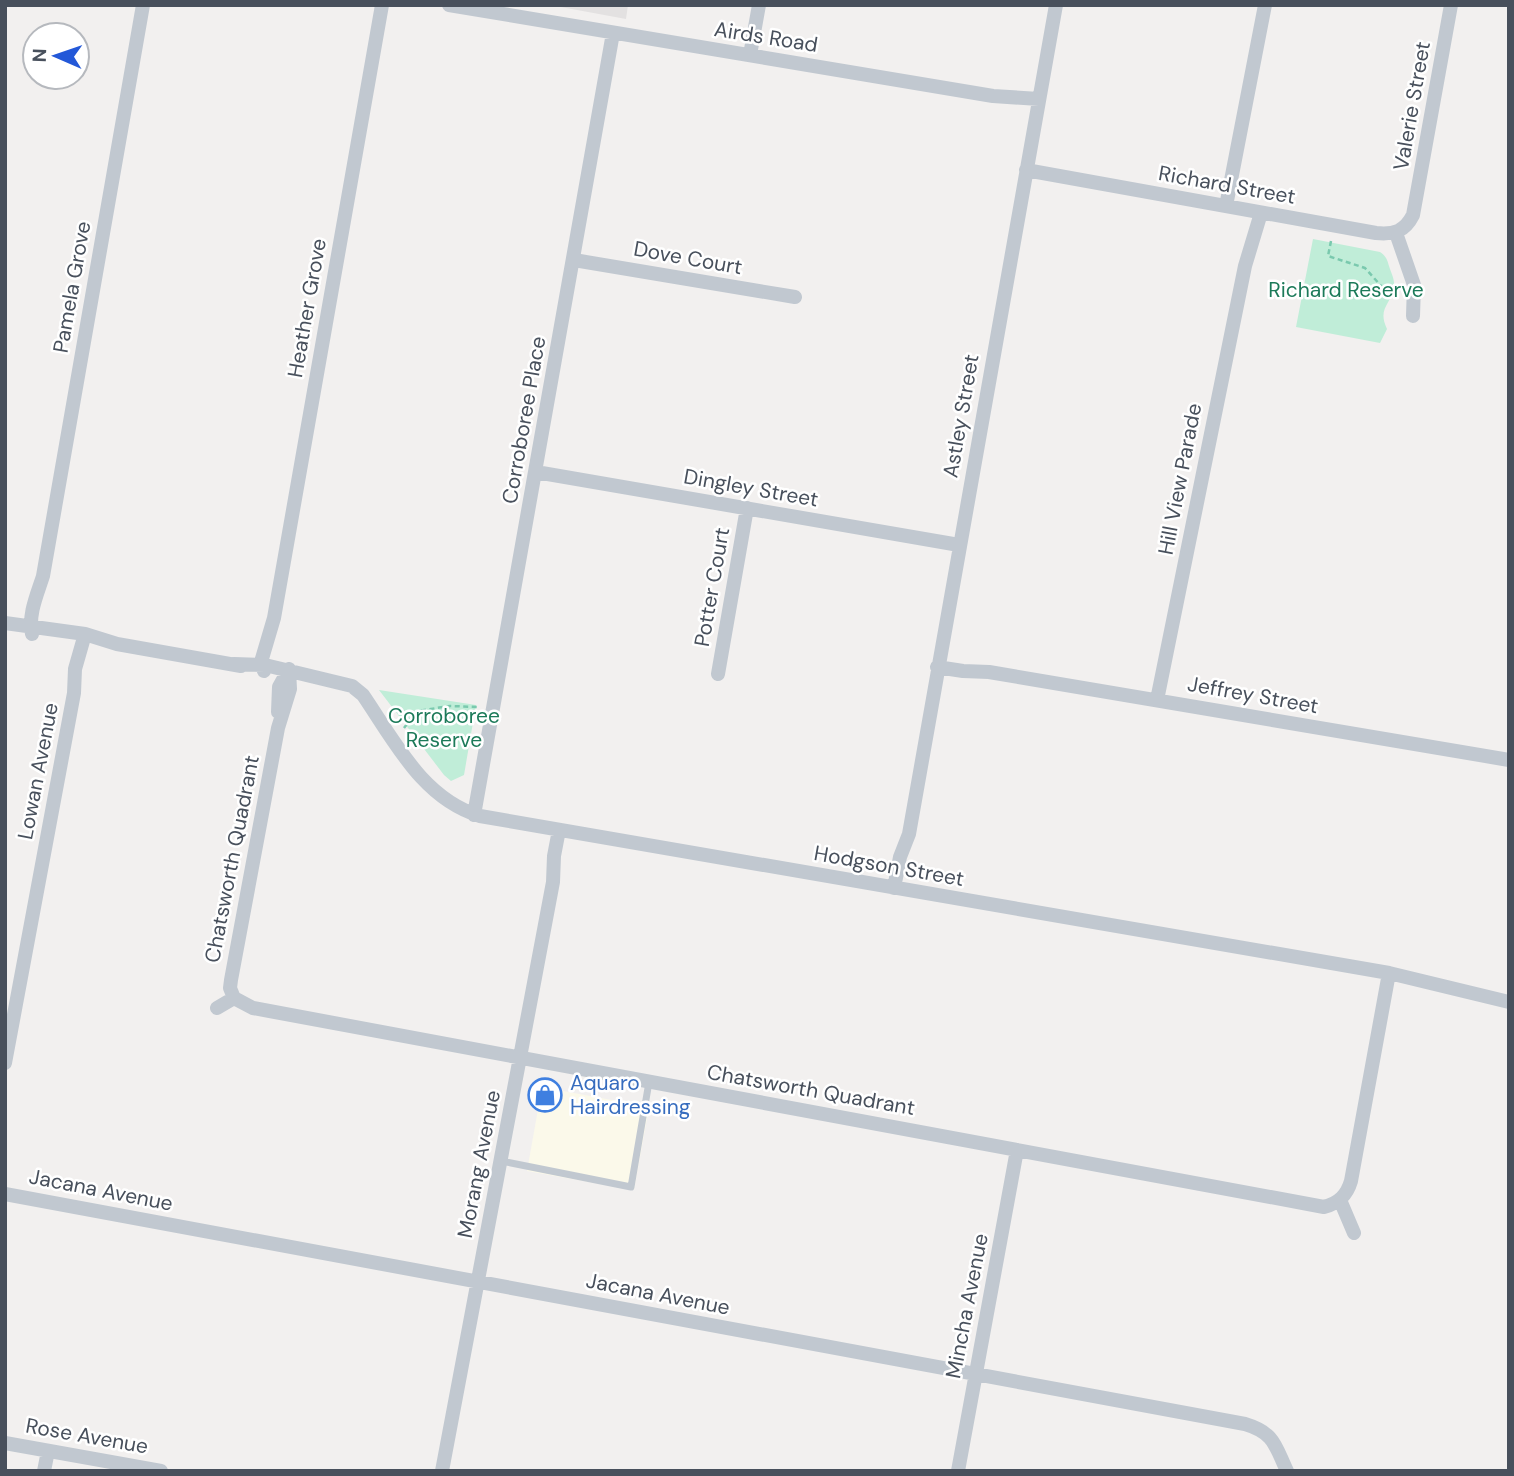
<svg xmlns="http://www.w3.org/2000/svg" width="1514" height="1476" viewBox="0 0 1514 1476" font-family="'DM Sans',sans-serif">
	<rect width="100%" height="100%" fill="#f2f0ef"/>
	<!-- commercial -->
	<path fill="#fbf9ea" d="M542 1087 649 1107 634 1190 527 1171Z"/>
	<!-- education -->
	<path fill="#e3e1e1" d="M550 5H628L626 19Z"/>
	<!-- green -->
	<path fill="#c0edd8" d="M1313 239 1380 252C1386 256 1387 259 1389 266 1391 273 1395 279 1394 287 1391 305 1377 308 1387 329L1380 343 1296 327Z
		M379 690 476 705 464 775 451 781 444 775Z"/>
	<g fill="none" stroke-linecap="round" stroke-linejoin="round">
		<!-- path -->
		<path stroke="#7ac9ae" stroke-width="2.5" stroke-dasharray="5 3.5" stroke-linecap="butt" d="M1331 241 1328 256 1365 268 1382 287 1395 292
			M404 728 417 711 450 706 478 707"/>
		<!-- service -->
		<path stroke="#c1c8d0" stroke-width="7" d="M501 1161 631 1187 649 1082"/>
		<!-- minor -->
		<path stroke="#c1c8d0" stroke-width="14" d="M449 5 993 96 1039 99
			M750 55 759 5
			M1026 170 1376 233C1394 235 1405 231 1413 215L1451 5
			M1226 206 1265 5
			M1396 233 1414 285 1413 316
			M574 260 795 297
			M536 472 959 545
			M5 623 85 634 117 644 241 666
			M32 634C28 614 37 595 43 576L143 5
			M234 664 265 665 352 686 363 695C395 742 423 799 480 816L1389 973 1509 1002
			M937 667 963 671 989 672 1509 760
			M289 669 290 689 278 728 231 980 230 988 234 998 253 1008 1324 1207C1339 1203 1347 1195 1351 1181L1389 973
			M264 671 261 662 274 618 382 5
			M718 674 747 508
			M1157 700 1245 266 1261 213
			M278 712 279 687 289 669
			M474 815 613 33
			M894 888 900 857 909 834 1056 5
			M217 1008 234 998
			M5 1063 74 693 75 669 85 634
			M5 1194 1245 1424C1275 1433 1275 1446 1287 1471
			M1340 1200 1354 1233
			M5 1443 161 1471
			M44 1471 48 1451
			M442 1471 553 882 554 856 559 830
			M958 1471 1017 1150"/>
	</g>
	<!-- icons -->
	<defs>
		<symbol id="shop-ring" viewBox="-11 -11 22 22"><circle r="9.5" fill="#fff" stroke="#3f7fe0" stroke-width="1.5"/><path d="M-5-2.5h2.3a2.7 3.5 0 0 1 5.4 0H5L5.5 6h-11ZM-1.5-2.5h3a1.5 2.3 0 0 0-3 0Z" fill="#3f7fe0"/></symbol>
	</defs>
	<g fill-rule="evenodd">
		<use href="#shop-ring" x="526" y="1076" width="38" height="38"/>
	</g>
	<g text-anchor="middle" stroke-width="5" stroke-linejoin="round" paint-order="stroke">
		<!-- street labels -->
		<g font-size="21" fill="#48505c" stroke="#fff">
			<text transform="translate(766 37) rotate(9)" y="7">Airds Road</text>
			<text transform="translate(1412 106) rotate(-80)" y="7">Valerie Street</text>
			<text transform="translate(1227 185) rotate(10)" y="7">Richard Street</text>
			<text transform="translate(688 258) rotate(10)" y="7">Dove Court</text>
			<text transform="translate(72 287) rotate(-80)" y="7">Pamela Grove</text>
			<text transform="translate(307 308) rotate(-80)" y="7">Heather Grove</text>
			<text transform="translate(961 416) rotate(-80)" y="7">Astley Street</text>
			<text transform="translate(524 420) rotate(-80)" y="7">Corroboree Place</text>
			<text transform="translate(1180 479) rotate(-79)" y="7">Hill View Parade</text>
			<text transform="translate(751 488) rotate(10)" y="7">Dingley Street</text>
			<text transform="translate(712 587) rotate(-80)" y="7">Potter Court</text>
			<text transform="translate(1253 695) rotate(10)" y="7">Jeffrey Street</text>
			<text transform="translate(38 771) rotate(-79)" y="7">Lowan Avenue</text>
			<text transform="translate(232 859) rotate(-79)" y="7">Chatsworth Quadrant</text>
			<text transform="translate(889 866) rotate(10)" y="7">Hodgson Street</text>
			<text transform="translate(811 1090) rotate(10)" y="7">Chatsworth Quadrant</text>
			<text transform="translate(479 1164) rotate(-79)" y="7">Morang Avenue</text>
			<text transform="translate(101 1190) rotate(11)" y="7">Jacana Avenue</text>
			<text transform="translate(658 1294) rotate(11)" y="7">Jacana Avenue</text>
			<text transform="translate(967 1306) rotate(-79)" y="7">Mincha Avenue</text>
			<text transform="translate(87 1436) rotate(10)" y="7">Rose Avenue</text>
		</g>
		<!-- park labels -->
		<g font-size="21" fill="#1c7a59" stroke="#fff">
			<text x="1346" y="297">Richard Reserve</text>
			<text x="444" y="723">Corroboree<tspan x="444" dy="24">Reserve</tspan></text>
		</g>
		<!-- shop labels -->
		<g font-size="21" fill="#366cbe" stroke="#fff" text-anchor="start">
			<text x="570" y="1090">Aquaro<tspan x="570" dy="24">Hairdressing</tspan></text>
		</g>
	</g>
	<!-- border -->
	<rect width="1514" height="1476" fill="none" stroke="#48505c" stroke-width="14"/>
	<!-- north arrow -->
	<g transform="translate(56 56) rotate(272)"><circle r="33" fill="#ffffff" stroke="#b6b9be" stroke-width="2"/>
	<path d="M0-5L12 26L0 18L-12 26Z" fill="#2358d8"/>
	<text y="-10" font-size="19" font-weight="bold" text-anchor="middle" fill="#48505c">N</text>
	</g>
</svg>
